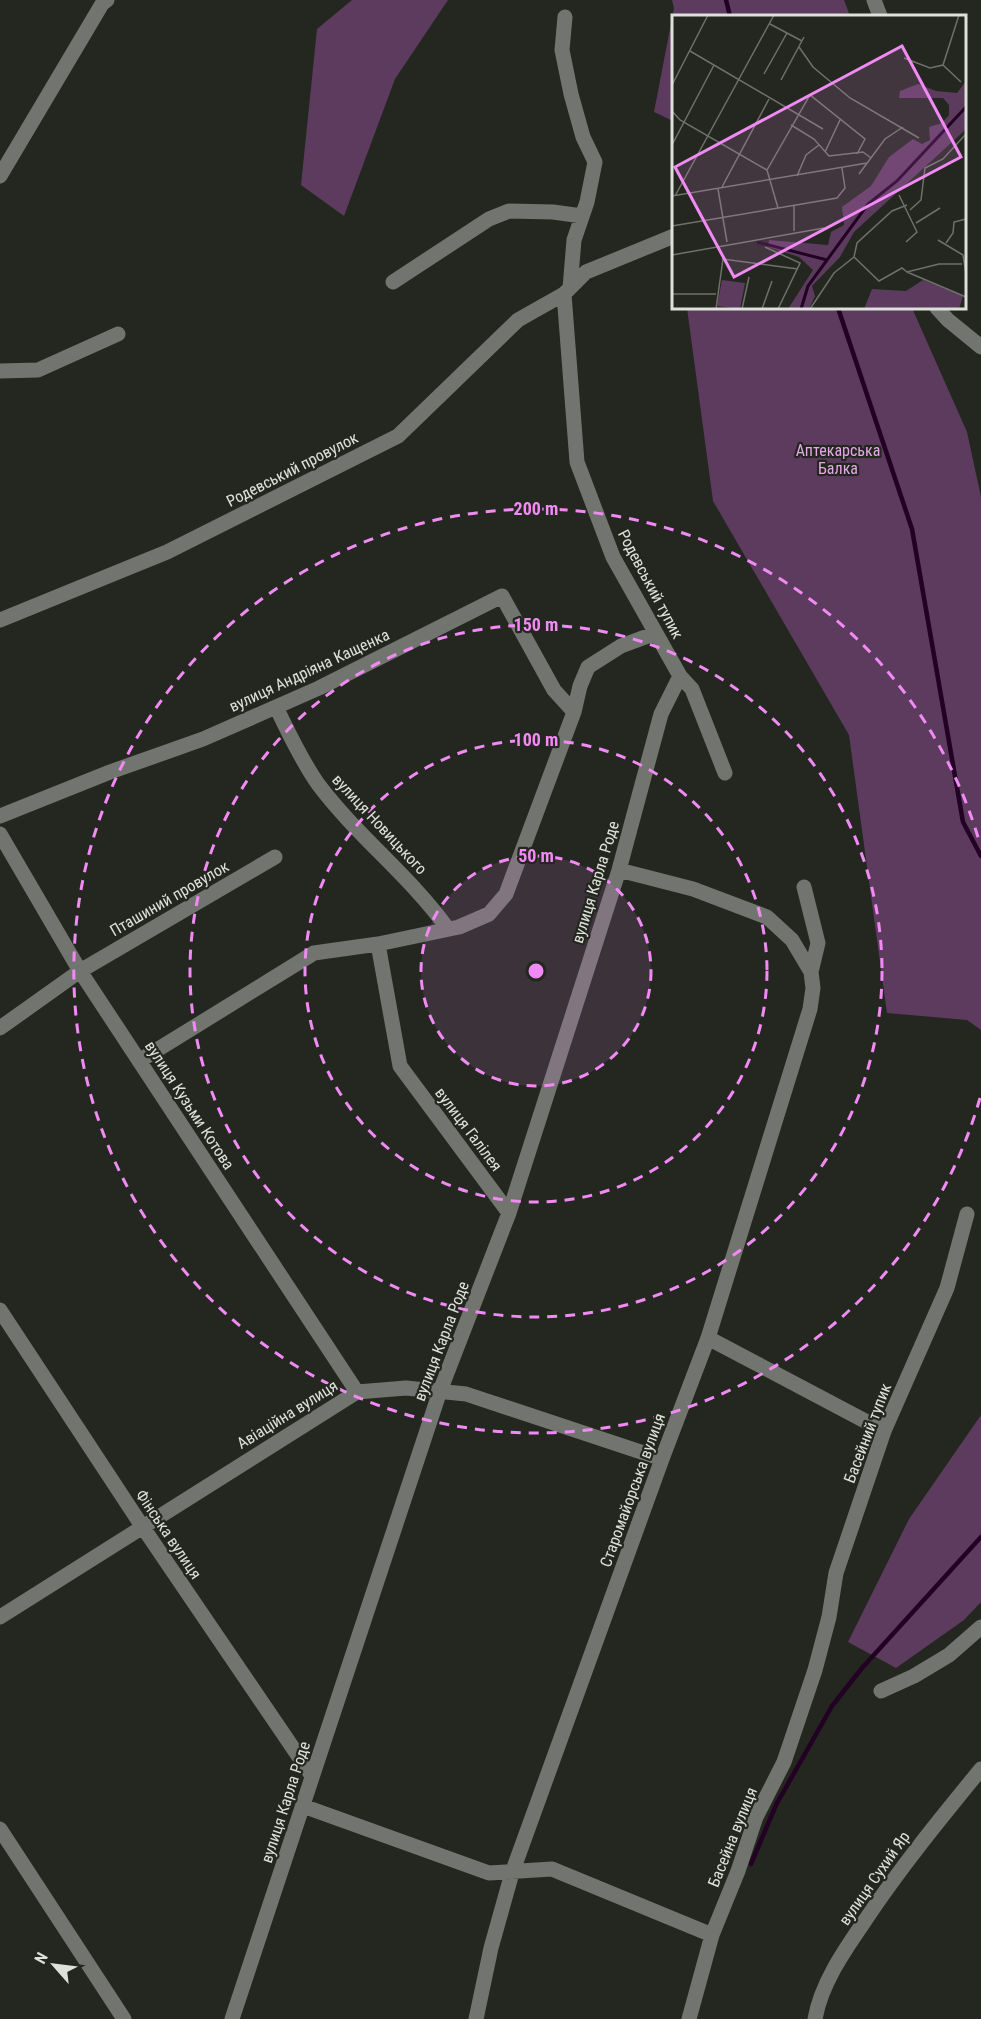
<svg xmlns="http://www.w3.org/2000/svg" width="981" height="2019" viewBox="0 0 981 2019" font-family="'Roboto Condensed',sans-serif">
	<rect width="100%" height="100%" fill="#23271f"/>
	<!-- green -->
	<path fill="#5d3b5e" d="M352 0H448L395 79 344 216 301 185 317 29Z
		M672 0H844L850 16H674L673 121 654 112 674 8Z
		M687 308H912L967 432 981 497V1030L967 1020 887 1013 849 735 713 501Z
		M981 1415V1602L964 1620 896 1668 848 1642 909 1519Z"/>
	<g fill="none" stroke-linecap="round" stroke-linejoin="round">
		<!-- stream -->
		<path stroke="#230125" stroke-width="4.5" d="M726 0 730 16
			M838 308 912 529 963 822 981 856
			M751 1864 776 1805 832 1706 862 1668 981 1537"/>
		<!-- minor -->
		<path stroke="#727470" stroke-width="15" d="M874 0 880 16
			M565 17 562 50 571 94 583 137 595 162 587 202 574 240 570 288
			M0 176 102 4 107 0
			M393 282 489 219 509 211 553 212 582 216
			M564 294 577 462 613 557 680 676 692 689 725 773
			M937 308 948 320 981 347
			M0 371 38 370 118 334
			M0 620 167 552 398 436 518 320 564 294 586 272 674 236
			M276 707C289 733 301 760 318 784 357 836 410 876 448 929
			M0 816 110 772 203 739 319 688 502 596 554 690 574 712
			M0 834 80 971 357 1392
			M804 887 818 943 811 972
			M378 944 400 1066 509 1213
			M0 1028 80 971 275 857
			M139 1061 314 953 378 944 459 927 489 914 506 894 574 712 580 686 588 667 621 646 656 633
			M0 1310 142 1526 312 1776
			M708 1338 884 1431
			M0 1617 357 1392 406 1388 466 1394 662 1459
			M881 1691 914 1676 949 1655 981 1627
			M303 1806 489 1873 552 1869 712 1935
			M0 1829 124 2019
			M232 2019 440 1391 509 1213 619 870 661 714 680 676
			M476 2019 491 1948 512 1873 662 1459 708 1338 810 1009 813 988 811 972 792 940 767 917 693 889 619 870
			M689 2019 712 1935 738 1871 756 1817 784 1762 815 1670 829 1617 836 1573 884 1431 947 1288 967 1214
			M815 2019C821 1984 844 1951 864 1922 900 1868 940 1819 981 1769"/>
	</g>
	<!-- distance rings -->
	<circle cx="536" cy="971" r="115" fill="#f18af4" fill-opacity=".12"/>
	<g fill="none" stroke="#f18af4" stroke-width="3" stroke-dasharray="10 8">
		<circle cx="536" cy="971" r="115"/>
		<circle cx="536" cy="971" r="231"/>
		<circle cx="536" cy="971" r="346"/>
		<path d="M980 1098A462 462 0 1 1 980 844"/>
	</g>
	<g text-anchor="middle" stroke-width="4.5" stroke-linejoin="round" paint-order="stroke">
		<!-- park labels -->
		<g font-size="16" fill="#e7a8e8" stroke="#23271f">
			<text x="838" y="456">Аптекарська<tspan x="838" dy="18">Балка</tspan></text>
		</g>
		<!-- street labels -->
		<g font-size="16" fill="#dee1db" stroke="#23271f">
			<text transform="translate(292 469) rotate(-27)" y="6">Родевський провулок</text>
			<text transform="translate(651 584) rotate(62)" y="6">Родевський тупик</text>
			<text transform="translate(309 670) rotate(-25)" y="6">вулиця Андріяна Кащенка</text>
			<text transform="translate(380 824) rotate(47)" y="6">вулиця Новицького</text>
			<text transform="translate(595 882) rotate(-73)" y="6">вулиця Карла Роде</text>
			<text transform="translate(169 898) rotate(-30)" y="6">Пташиний провулок</text>
			<text transform="translate(190 1105) rotate(57)" y="6">вулиця Кузьми Котова</text>
			<text transform="translate(469 1129) rotate(53)" y="6">вулиця Галілея</text>
			<text transform="translate(441 1341) rotate(-69)" y="6">вулиця Карла Роде</text>
			<text transform="translate(287 1414) rotate(-32)" y="6">Авіаційна вулиця</text>
			<text transform="translate(867 1433) rotate(-69)" y="6">Басейний тупик</text>
			<text transform="translate(632 1490) rotate(-70)" y="6">Старомайорська вулиця</text>
			<text transform="translate(169 1534) rotate(56)" y="6">Фінська вулиця</text>
			<text transform="translate(285 1802) rotate(-72)" y="6">вулиця Карла Роде</text>
			<text transform="translate(732 1837) rotate(-68)" y="6">Басейна вулиця</text>
			<text transform="translate(874 1878) rotate(-55)" y="6">вулиця Сухий Яр</text>
		</g>
	</g>
	<!-- overview -->
	<g transform="translate(672 15)">
		<rect width="294" height="294" fill="#23271f"/>
		<path d="M294 66V113L291 117 182 217 168 242 140 271 143 281 137 294H116L141 255 127 242 96 232 97 225 156 230 159 217 172 210 170 192 199 171 217 142 241 124 250 129 258 125 257 112 270 108 277 100V90L271 83H227L228 76 246 69 264 76 285 78ZM50 265 73 268 68 294 45 291ZM251 265 291 281 287 294H192L200 274 234 276Z" fill="#5d3b5e"/>
		<path fill="none" stroke="#230125" stroke-width="3" d="M85 227 155 245M129 294 136 271 196 189 225 166 294 92"/>
		<path fill="none" stroke="#6e716a" stroke-width="1.5" d="M98 9 130 26M127 32 141 52 178 83 247 123M18 36 151 114M232 43 258 53 271 50 287 0M271 50 289 67M92 59 115 18M109 65 132 22M0 70 36 0M0 96 8 105 95 155 106 193M119 110 142 124 157 141 191 137 199 143M0 130 42 50M153 137 168 105M95 155 138 80 193 124 185 139M187 159 213 124 231 112M125 161 134 140 147 130M50 172 97 84M46 174 55 227M227 180 245 217 234 227M0 181 195 148M3 181 102 0M238 195 249 185 253 153 271 144 294 119M244 208 268 193M0 211 165 183 173 173 170 153M122 216V191M266 225 291 240 294 259M274 228 281 218 282 207 294 204M93 232 128 248 106 294M0 240 152 213M182 242 207 266 230 253 235 257 267 249H290M182 242 185 228 220 196 235 190M235 257 294 282M0 279H44M44 294 51 244 126 254M70 294 77 262M90 294 100 266M138 294 162 258 182 242"/>
		<path fill="#f18af4" fill-opacity="0.15" stroke="#f18af4" stroke-width="3" d="M230 31 289 142 62 262 3 152Z"/>
		<rect width="294" height="294" fill="none" stroke="#dee1db" stroke-width="3"/>
	</g>
	<circle cx="536" cy="971" r="9" fill="#f18af4" stroke="#23271f" stroke-width="3"/>
	<g font-size="18" text-anchor="middle" font-weight="bold" fill="#f18af4" stroke="#23271f" stroke-width="4.5" stroke-linejoin="round" paint-order="stroke">
		<text x="536" y="515">200 m</text>
		<text x="536" y="631">150 m</text>
		<text x="536" y="746">100 m</text>
		<text x="536" y="862">50 m</text>
	</g>
	<!-- north arrow -->
	<g transform="translate(54 1965) rotate(298)" stroke="#23271f" stroke-width="4.5" paint-order="stroke">
	<path d="M0-4.5L10 22L0 15L-10 22Z" fill="#dee1db"/>
	<text y="-9" font-size="16" font-weight="bold" text-anchor="middle" fill="#dee1db">N</text>
	</g>
</svg>
